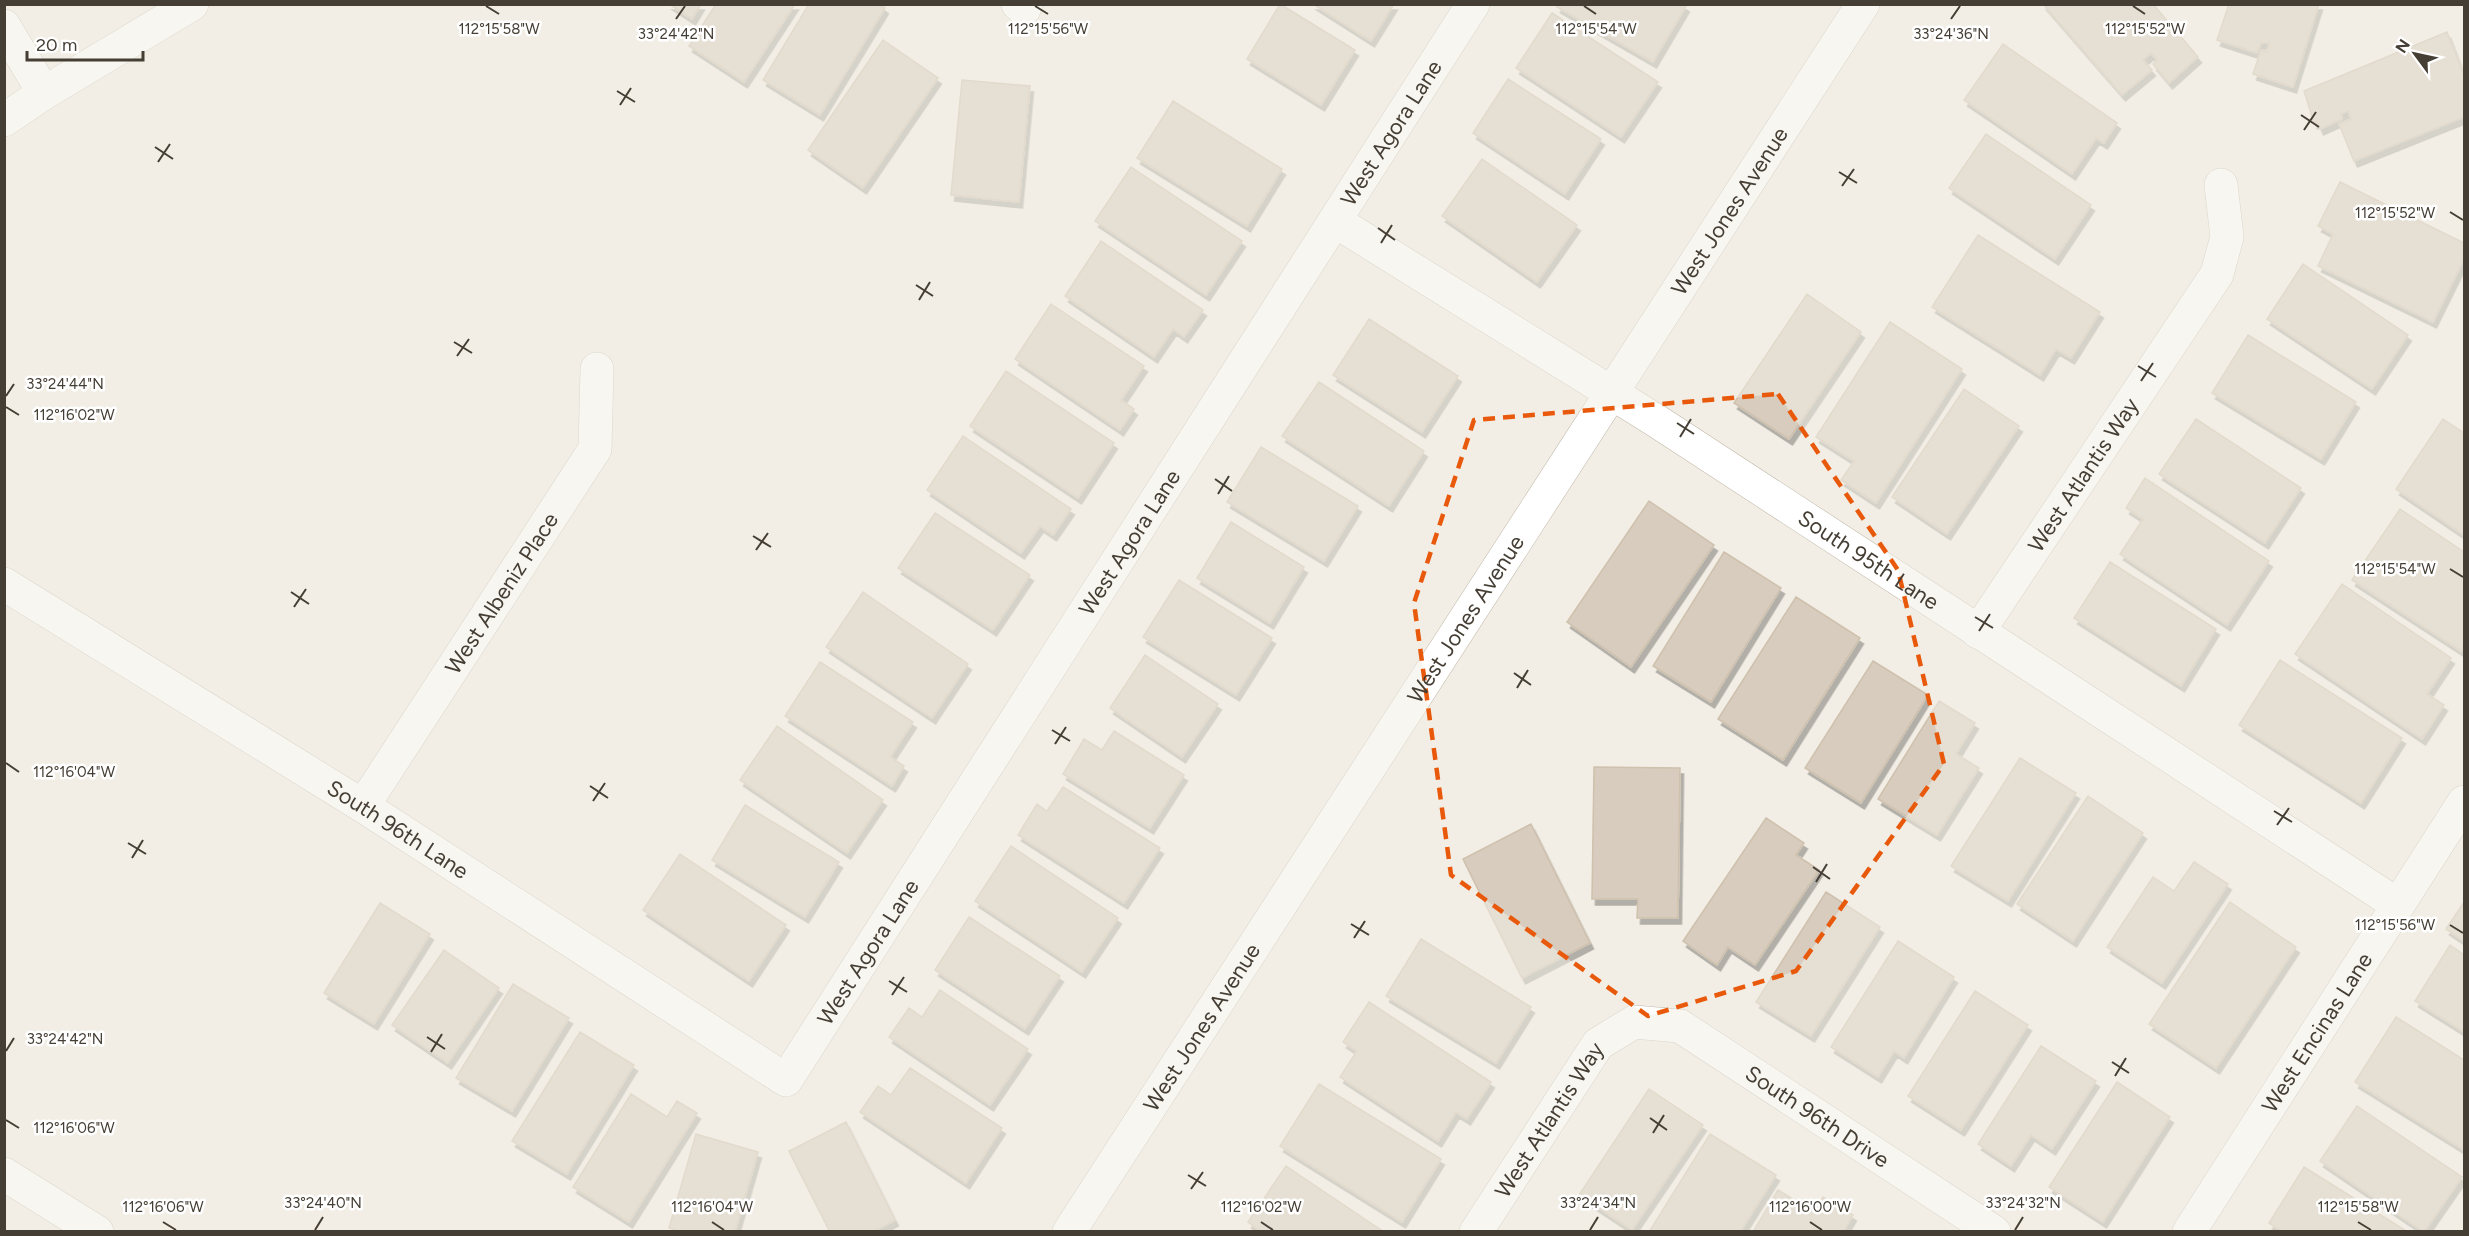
<svg xmlns="http://www.w3.org/2000/svg" width="2469" height="1236" viewBox="0 0 2469 1236" font-family="Figtree,sans-serif">
	<defs>
		<filter id="shadow"><feDropShadow dx="3.5" dy="6" stdDeviation="0" flood-color="#0004"/></filter>
	</defs>
	<rect width="100%" height="100%" fill="#f2eee5"/>
	<!-- building -->
	<path fill="#d7ccbd" stroke="#cfc1ad" stroke-width="1.5" filter="url(#shadow)" d="M669 4H701L692 19Z
		M716 4H795L744 82 689 46Z
		M809 4H880L885 8 820 115 763 80Z
		M1280 4 1355 50 1321 105 1247 59Z
		M1313 4H1394L1371 41Z
		M1558 4H1683L1686 6 1653 62 1557 7Z
		M2043 4H2153L2198 57 2169 83 2153 64 2157 60 2151 53 2143 60 2152 70 2122 95Z
		M2229 4H2319L2293 87 2253 74 2261 50 2267 52 2269 43H2261L2257 53 2217 40Z
		M1552 13 1658 82 1621 137 1516 68Z
		M2447 32 2464 76V117L2354 161 2339 124 2351 119 2348 111 2341 114 2342 119 2320 129 2317 122 2314 123 2304 91Z
		M883 40 938 78 863 188 808 150Z
		M2003 44 2117 123 2104 143 2096 138 2072 174 1964 100Z
		M1508 79 1601 139 1565 194 1473 133Z
		M962 80 1030 86 1019 202 951 195Z
		M1173 101 1282 169 1247 226 1137 158Z
		M1986 134 2091 205 2055 259 1949 188Z
		M1482 159 1577 225 1537 282 1442 216Z
		M1131 167 1242 241 1206 295 1095 221Z
		M2340 182 2464 243V259L2433 322 2318 266 2333 234 2318 226Z
		M1978 235 2100 312 2071 358 2056 349 2040 375 1932 307Z
		M1101 241 1203 310 1184 337 1173 329 1154 357 1065 296Z
		M2303 264 2408 335 2372 389 2267 319Z
		M1807 294 1861 332 1789 439 1734 403Z
		M1051 304 1144 366 1121 400 1134 409 1120 430 1015 359Z
		M1369 319 1458 376 1422 432 1333 375Z
		M1890 322 1962 369 1876 503 1841 480 1854 461 1816 437Z
		M2248 335 2356 402 2321 459 2212 393Z
		M1006 371 1114 443 1078 498 970 426Z
		M1319 382 1424 451 1389 506 1282 436Z
		M1964 389 2019 426 1947 534 1892 497Z
		M2196 419 2301 488 2265 543 2159 474Z
		M2443 419 2464 433V535L2396 489Z
		M963 436 1071 509 1053 535 1040 526 1021 553 927 490Z
		M1261 447 1358 506 1324 561 1227 502Z
		M2145 478 2269 561 2227 625 2120 554 2143 519 2126 508Z
		M1649 501 1714 545 1631 667 1567 622Z
		M2400 509 2464 552V646L2461 651 2352 580Z
		M935 513 1030 575 993 630 898 568Z
		M1231 522 1304 567 1270 623 1197 578Z
		M1724 552 1781 588 1711 702 1653 666Z
		M2110 562 2216 629 2181 686 2074 618Z
		M1179 580 1272 638 1236 695 1143 637Z
		M2342 584 2451 658 2427 694 2444 705 2422 739 2295 654Z
		M863 592 968 664 932 718 826 647Z
		M1796 597 1860 638 1783 760 1718 719Z
		M1145 655 1218 704 1182 757 1110 708Z
		M2280 660 2402 738 2361 803 2239 725Z
		M1873 661 1928 695 1861 803 1805 768Z
		M820 662 913 722 890 757 904 766 892 786 785 716Z
		M1939 701 1975 723 1956 754 1979 768 1937 835 1878 799Z
		M777 726 883 800 847 853 740 780Z
		M1114 731 1184 775 1150 828 1063 774 1084 739 1102 750Z
		M2020 758 2076 793 2008 901 1951 866Z
		M1594 767 1680 768 1678 918H1637L1638 899H1592Z
		M1063 787 1160 848 1124 903 1018 835 1037 804 1047 811Z
		M2088 796 2143 833 2073 941 2017 904Z
		M745 805 839 862 805 917 712 860Z
		M1766 818 1804 843 1796 855 1819 870 1755 965 1728 947 1717 965 1683 941Z
		M1531 824 1590 943 1522 978 1463 859Z
		M1011 846 1118 918 1082 972 975 901Z
		M680 854 786 925 749 981 643 910Z
		M2194 862 2228 884 2162 983 2107 947 2153 877 2174 891Z
		M1826 892 1880 927 1811 1036 1756 1002Z
		M2230 902 2296 947 2216 1068 2149 1024Z
		M2464 902V941L2446 929Z
		M380 903 430 934 374 1024 324 993Z
		M969 917 1060 976 1025 1029 935 970Z
		M1421 939 1531 1007 1496 1063 1386 996Z
		M1898 941 1954 977 1904 1058 1894 1051 1878 1077 1831 1047Z
		M2450 945 2464 955V1032L2415 1001Z
		M444 950 499 988 448 1063 392 1025Z
		M513 984 569 1018 512 1111 456 1078Z
		M940 990 1028 1049 990 1105 889 1037 909 1008 922 1017Z
		M1975 991 2028 1025 1961 1130 1908 1096Z
		M1369 1002 1491 1082 1467 1119 1456 1112 1438 1141 1340 1077 1357 1051 1343 1042Z
		M2396 1017 2464 1060V1150L2355 1082Z
		M580 1032 634 1065 567 1174 512 1141Z
		M2041 1046 2096 1081 2052 1149 2031 1135 2011 1166 1978 1144Z
		M910 1068 1002 1128 966 1183 860 1112 878 1086 891 1095Z
		M2117 1082 2170 1117 2103 1222 2049 1187Z
		M1319 1084 1441 1159 1402 1222 1280 1146Z
		M1649 1089 1703 1125 1632 1230 1579 1195Z
		M631 1094 667 1117 677 1101 697 1113 629 1222 573 1187Z
		M2357 1106 2462 1177 2424 1232 2320 1161Z
		M846 1122 895 1220 873 1232H830L789 1151Z
		M696 1134 758 1152 735 1232H681L669 1228Z
		M1710 1134 1776 1175 1740 1232H1649Z
		M1286 1166 1384 1232H1262L1248 1222Z
		M2304 1167 2408 1232H2283L2269 1223Z
		M1778 1190 1814 1212 1823 1197 1853 1215 1843 1232H1753Z"/>
	<g fill="none" stroke-linecap="round" stroke-linejoin="round">
		<defs>
			<g id="minor">
				<path d="M1018 4 1024 9 1026 4"/>
				<path d="M4 26 44 93"/>
				<path d="M4 120 44 93 192 4"/>
				<path id="s1" d="M1335 221 1655 420 2398 905"/>
				<path id="s2" d="M4 584 363 806 786 1080 1473 4"/>
				<path id="s3" d="M1978 632 2217 274 2227 237 2221 185"/>
				<path id="s4" d="M363 806 595 449 597 369"/>
				<path d="M4 1174 97 1232"/>
				<path id="s5" d="M1476 1232 1598 1044 1634 1022 1680 1026 1994 1232"/>
				<path id="s6" d="M2189 1232 2464 802"/>
			</g>
			<g id="tertiary">
				<path id="s7" d="M1069 1232 1863 4"/>
			</g>
		</defs>
		<!-- minor casing -->
		<use href="#minor" stroke="#c1b8aa" stroke-width="34"/>
		<!-- tertiary casing -->
		<use href="#tertiary" stroke="#c1b8aa" stroke-width="34"/>
		<!-- minor -->
		<use href="#minor" stroke="#fff" stroke-width="33"/>
		<!-- tertiary -->
		<use href="#tertiary" stroke="#fff" stroke-width="33"/>
	</g>
	<!-- marked area -->
	<path d="M0 0H2469V1236H0ZM1778 394 1898 570 1944 764 1796 971 1648 1016 1451 875 1414 603 1474 420Z" fill="#f2eee5" fill-opacity=".55" fill-rule="evenodd"/>
	<path fill="none" stroke="#e8590c" stroke-width="4.5" stroke-dasharray="12 8" stroke-linejoin="round" d="M1778 394 1898 570 1944 764 1796 971 1648 1016 1451 875 1414 603 1474 420Z"/>
	<!-- ticks -->
	<path fill="none" stroke="#453e34" stroke-width="2" d="M486 6 499 14M1035 6 1048 14M1584 6 1596 14M2133 6 2145 14M676 19 685 6M1951 19 1960 6M617 91 635 102M620 105 631 88M2301 115 2319 127M2304 130 2316 112M155 147 173 159M158 162 170 144M1839 172 1857 183M1842 186 1854 169M2450 212 2463 220M1378 228 1395 240M1381 243 1392 225M916 285 933 296M919 300 930 282M454 342 472 353M457 356 469 339M2138 366 2156 377M2141 381 2153 363M6 396 14 384M6 407 19 415M1677 423 1694 434M1680 437 1691 419M1215 479 1232 491M1218 494 1229 476M753 536 771 547M756 550 768 533M2450 569 2463 577M291 592 309 604M294 607 306 589M1975 617 1993 628M1979 631 1990 614M1514 673 1531 685M1517 688 1528 670M1052 730 1070 741M1055 744 1066 727M6 763 19 772M590 786 608 798M593 801 605 783M2274 811 2292 822M2277 825 2289 808M128 843 146 854M132 858 143 840M1813 867 1830 879M1816 882 1827 864M1351 924 1369 935M2450 925 2463 933M1354 938 1365 921M889 981 907 992M892 995 904 977M427 1037 445 1049M6 1051 14 1038M431 1052 442 1034M2112 1062 2129 1073M2115 1076 2126 1058M1650 1118 1667 1130M6 1120 19 1128M1653 1133 1664 1115M1188 1175 1206 1186M1191 1189 1203 1172M163 1222 176 1230M712 1222 724 1230M1261 1222 1273 1230M1810 1222 1822 1230M2358 1222 2371 1230M315 1230 323 1217M1590 1230 1598 1217M2015 1230 2023 1217"/>
	<g text-anchor="middle" stroke-width="5" stroke-linejoin="round" paint-order="stroke">
		<!-- street labels -->
		<g font-size="22" fill="#453e34" stroke="#fff">
			<text dy="8" stroke="none"><textPath href="#s2" startOffset="2050">West Agora Lane</textPath></text>
			<text dy="8" stroke="none"><textPath href="#s7" startOffset="1216">West Jones Avenue</textPath></text>
			<text dy="8" stroke="none"><textPath href="#s3" startOffset="189">West Atlantis Way</textPath></text>
			<text dy="8" stroke="none"><textPath href="#s2" startOffset="1564">West Agora Lane</textPath></text>
			<text dy="8" stroke="none"><textPath href="#s1" startOffset="632">South 95th Lane</textPath></text>
			<text dy="8" stroke="none"><textPath href="#s4" startOffset="254">West Albeniz Place</textPath></text>
			<text dy="8" stroke="none"><textPath href="#s7" startOffset="730">West Jones Avenue</textPath></text>
			<text dy="8" stroke="none"><textPath href="#s2" startOffset="464">South 96th Lane</textPath></text>
			<text dy="8" stroke="none"><textPath href="#s2" startOffset="1078">West Agora Lane</textPath></text>
			<text dy="8" stroke="none"><textPath href="#s7" startOffset="244">West Jones Avenue</textPath></text>
			<text dy="8" stroke="none"><textPath href="#s6" startOffset="237">West Encinas Lane</textPath></text>
			<text dy="8" stroke="none"><textPath href="#s5" startOffset="477">South 96th Drive</textPath></text>
			<text dy="8" stroke="none"><textPath href="#s5" startOffset="134">West Atlantis Way</textPath></text>
		</g>
	</g>
	<g font-size="15" text-anchor="middle" fill="#453e34" stroke="#fff" stroke-width="5" stroke-linejoin="round" paint-order="stroke">
		<text x="499" y="34">112°15'58"W</text>
		<text x="1048" y="34">112°15'56"W</text>
		<text x="1596" y="34">112°15'54"W</text>
		<text x="2145" y="34">112°15'52"W</text>
		<text x="676" y="39">33°24'42"N</text>
		<text x="1951" y="39">33°24'36"N</text>
		<text x="2395" y="218">112°15'52"W</text>
		<text x="65" y="389">33°24'44"N</text>
		<text x="74" y="420">112°16'02"W</text>
		<text x="2395" y="574">112°15'54"W</text>
		<text x="74" y="777">112°16'04"W</text>
		<text x="2395" y="930">112°15'56"W</text>
		<text x="65" y="1044">33°24'42"N</text>
		<text x="74" y="1133">112°16'06"W</text>
		<text x="323" y="1208">33°24'40"N</text>
		<text x="1598" y="1208">33°24'34"N</text>
		<text x="2023" y="1208">33°24'32"N</text>
		<text x="163" y="1212">112°16'06"W</text>
		<text x="712" y="1212">112°16'04"W</text>
		<text x="1261" y="1212">112°16'02"W</text>
		<text x="1810" y="1212">112°16'00"W</text>
		<text x="2358" y="1212">112°15'58"W</text>
	</g>
	<!-- border -->
	<rect width="2469" height="1236" fill="none" stroke="#453e34" stroke-width="12"/>
	<!-- north arrow -->
	<g transform="translate(2415 54) rotate(303)" stroke="#ffffff" stroke-width="4.5" paint-order="stroke">
	<path d="M0-4.5L10 22L0 15L-10 22Z" fill="#453e34"/>
	<text y="-9" font-size="16" font-weight="bold" text-anchor="middle" fill="#453e34">N</text>
	</g>
	<!-- scale -->
	<path d="M27 51v9h116v-9" fill="none" stroke="#453e34" stroke-width="3"/>
	<text x="36" y="51" font-size="18" fill="#453e34" stroke="#ffffff" stroke-width="4.5" paint-order="stroke">20 m</text>
</svg>
